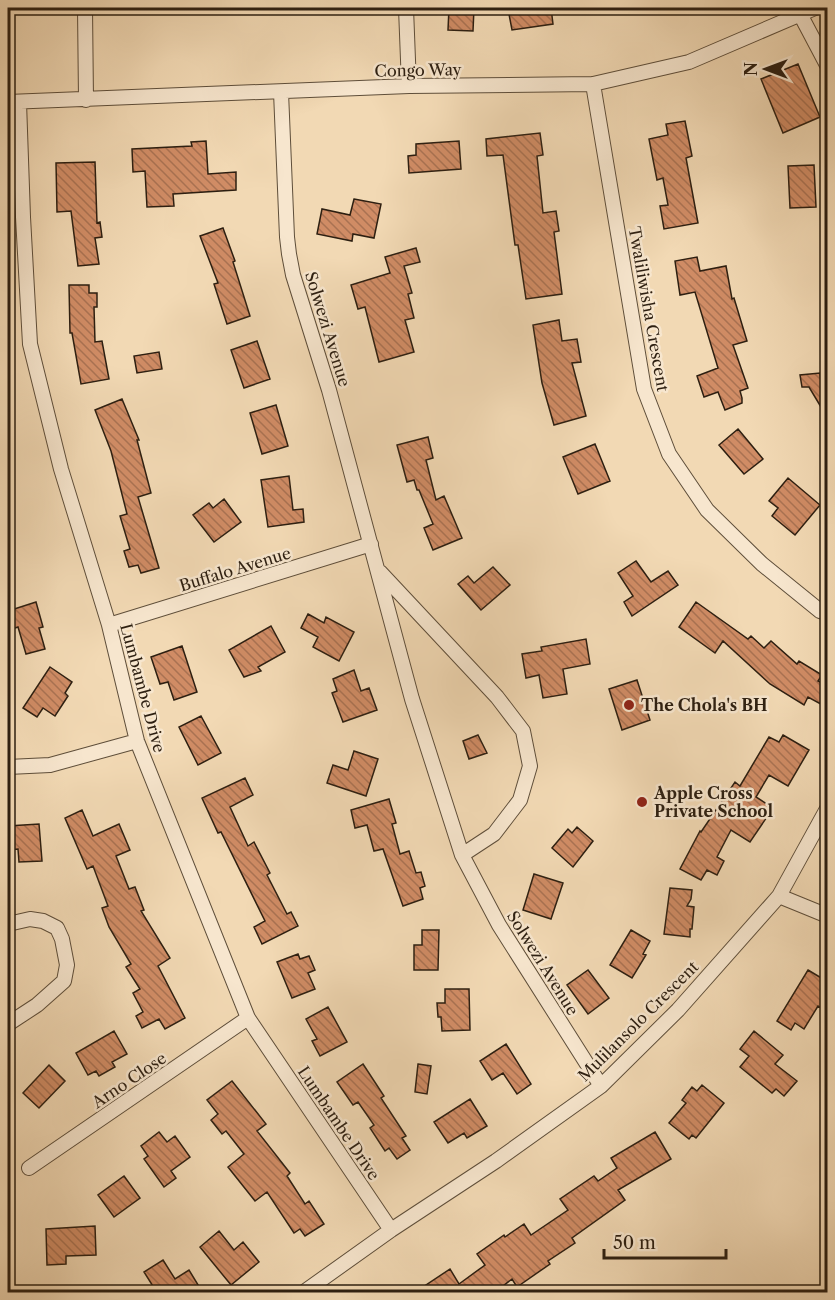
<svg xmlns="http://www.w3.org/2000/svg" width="835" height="1300" viewBox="0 0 835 1300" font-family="'Libre Caslon Text',serif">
	<defs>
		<pattern id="building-back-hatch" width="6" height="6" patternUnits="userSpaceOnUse" patternTransform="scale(1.5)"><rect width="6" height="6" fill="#d08c65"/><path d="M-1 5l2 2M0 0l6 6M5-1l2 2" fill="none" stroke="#a97252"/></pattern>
	</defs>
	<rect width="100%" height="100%" fill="#f2d9b4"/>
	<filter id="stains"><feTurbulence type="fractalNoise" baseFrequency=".00333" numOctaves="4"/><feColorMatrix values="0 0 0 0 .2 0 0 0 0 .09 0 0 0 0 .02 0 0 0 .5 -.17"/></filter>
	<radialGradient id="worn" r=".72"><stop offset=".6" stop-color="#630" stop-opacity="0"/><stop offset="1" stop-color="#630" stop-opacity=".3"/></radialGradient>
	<!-- building -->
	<path fill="url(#building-back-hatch)" stroke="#2d1f11" stroke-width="1.5" d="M449 8H474L473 31 448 30Z
		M516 8H551L553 24 512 30 508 9Z
		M798 64 820 117 783 133 761 79Z
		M685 121 692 156 686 158 698 223 664 229 660 206 668 205 663 178 657 180 649 139 668 135 666 124Z
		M540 133 543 155 537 156 543 213 556 211 559 231 554 232 562 294 526 299 518 245H515L503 155 487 156 486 139Z
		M206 141 208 174 236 172V190L173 194 174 206 147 207 145 171 133 172 132 149 192 146 191 142Z
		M459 141 461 169 409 173 408 156 416 155V144Z
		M95 162 97 223 100 222 102 237 95 238 99 264 78 266 71 211 57 212 56 163Z
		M814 165 816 207 790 208 788 166Z
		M354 199 381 204 374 238 353 234 352 241 317 234 322 209 350 215Z
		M223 228 235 261 233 262 250 316 227 324 214 284 218 283 200 236Z
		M416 248 420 262 404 266 412 293 408 294 414 318 405 320 414 352 379 362 365 307 358 309 351 285 390 273 385 257Z
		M697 257 700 271 726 266 732 299 734 298 747 341 733 345 748 388 740 391 742 398V403L725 410 718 392 704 397 697 376 718 368 695 292 680 295 675 261Z
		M69 285H89V293H97V307H94L95 342 102 341 109 379 81 384 72 333H70Z
		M559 320 562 341 577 339 581 362 572 363 586 416 554 425 542 383 533 325Z
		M257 341 270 379 244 388 231 350Z
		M159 352 162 369 137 373 134 356Z
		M820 373 824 412 809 387H802L800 375Z
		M122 399 139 440H137L151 493 138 497 159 568 141 573 138 565 129 567 124 551 130 549 120 516 127 514 111 451 95 410Z
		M276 405 288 446 262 454 250 413Z
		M738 429 763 459 744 474 719 445Z
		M428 437 433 458 426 460 436 500 444 496 462 538 433 550 424 528 433 524 419 490H417L414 480 407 482 397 445Z
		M595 444 610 481 578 494 563 457Z
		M289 476 293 510 303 509 304 522 268 527 261 480Z
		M788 478 820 505 795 535 772 516 778 508 769 501Z
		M224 499 241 522 214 542 193 515 209 503 213 508Z
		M636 561 651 582 668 571 678 585 632 616 624 602 633 596 618 573Z
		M493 567 510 585 481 610 458 584 468 576 474 583Z
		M36 602 43 627 39 628 45 649 26 654 18 627 12 629 8 611Z
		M696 602 748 639 751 636 764 648 771 641 797 664 799 661 822 675 818 681 828 686V708L808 697 804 705 770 684 723 641 715 653 679 627Z
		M308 614 324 623 326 617 354 632 339 661 313 647 318 637 301 628Z
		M271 626 285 652 258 667 261 671 244 677 229 650Z
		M586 639 590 664 563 669 567 694 543 698 539 675 526 678 522 654 542 651 541 647Z
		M182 646 197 692 174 700 168 682 160 684 151 657Z
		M50 667 72 682 65 693 68 696 55 716 43 708 37 717 23 708Z
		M354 670 361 691 369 688 377 710 343 722 332 693 337 691 333 679Z
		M637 680 650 720 622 730 609 689Z
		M201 716 221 753 198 765 179 727Z
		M478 735 487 753 469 759 463 741Z
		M783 735 809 750 788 786 769 775 756 797 773 808 750 842 731 830 717 857 724 861 717 875 707 870 701 880 680 869 700 831 701 832 735 782 740 786 769 737 779 742Z
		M354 751 378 759 366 796 327 783 333 765 348 770Z
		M245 778 253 795 230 807 248 846 254 842 270 873 267 875 287 914 291 912 298 926 262 944 254 927 265 921 221 832 218 833 202 798Z
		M389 799 396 823 392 824 400 854 409 851 416 873 421 872 425 886 420 888 423 899 403 906 383 849 374 851 367 825 355 828 351 810Z
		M82 810 93 836 119 824 130 850 116 856 129 889 135 887 144 910 141 911 170 958 158 966 185 1018 165 1029 159 1019 142 1028 136 1016 143 1012 133 993 140 989 126 967 131 964 109 927 102 908 108 906 93 866 87 869 65 818Z
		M39 824 42 861 19 862 18 849 8 850V826Z
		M577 827 593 841 573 867 552 848 568 829 572 833Z
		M534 874 563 883 551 919 523 910Z
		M670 888 692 890 691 899 687 906 694 907 692 929H690V937L664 934Z
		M422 930H439L438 970H414V945H422Z
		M631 930 650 941 643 954 646 955 632 978 610 965Z
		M298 954 300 959 309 956 315 970 308 973 315 989 292 998 277 962Z
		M588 970 609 998 588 1014 567 985Z
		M808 970 828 982V1012L818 1006 804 1029 795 1023 791 1030 777 1021Z
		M445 989H469L470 1030 442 1031 441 1017H438L437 1003H445Z
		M328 1007 347 1042 320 1056 312 1041 317 1039 306 1019Z
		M114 1031 127 1054 112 1062 115 1067 99 1076 96 1071 88 1075 76 1053Z
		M754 1031 783 1055 775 1064 797 1081 784 1096 776 1089 772 1093 740 1067 749 1056 740 1049Z
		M506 1044 531 1084 517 1094 503 1073 492 1080 480 1061Z
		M363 1064 384 1096 381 1098 406 1136 402 1138 410 1150 397 1159 389 1148 385 1151 370 1128 374 1125 358 1102 353 1105 337 1082Z
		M418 1064 431 1066 427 1094 415 1092Z
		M49 1065 65 1081 39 1108 23 1093Z
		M232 1081 266 1124 257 1131 290 1173 287 1176 305 1204 309 1201 324 1224 305 1236 300 1229 294 1233 267 1192 255 1201 228 1167 244 1154 226 1131 222 1134 211 1120 218 1114 207 1100Z
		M702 1085 724 1103 696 1138 692 1135 689 1139 669 1123 686 1103 682 1100 692 1087 697 1091Z
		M470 1099 487 1126 467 1138 464 1133 448 1143 434 1122Z
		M159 1132 167 1142 175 1136 190 1157 171 1171 176 1178 164 1187 144 1159 148 1156 141 1146Z
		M655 1132 671 1159 618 1190 625 1200 572 1238 575 1243 548 1261 550 1264 517 1287 512 1279 494 1293H414L450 1269 459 1284 485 1265 477 1254 504 1235 505 1237 524 1224 531 1235 568 1210 560 1199 594 1176 598 1181 617 1168 611 1158Z
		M124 1176 140 1198 114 1217 98 1195Z
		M95 1226 96 1255 66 1256V1264L47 1265 46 1229Z
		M219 1231 234 1250 243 1242 259 1262 231 1285 200 1247Z
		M163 1260 175 1279 189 1270 203 1293H154L156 1291 144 1272Z"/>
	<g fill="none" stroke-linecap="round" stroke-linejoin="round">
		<defs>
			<path id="street" d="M85 8 86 100
				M406 8 409 86
				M800 14 828 67
				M593 84 644 389 669 454 707 510 762 564 820 611 828 614
				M281 92 287 237 289 254 293 275 329 390 412 699 462 855 499 925 601 1086
				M8 102 409 86 593 84 689 62 815 8
				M19 102 23 217 30 344 61 469 109 625 137 741 248 1018 391 1230
				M380 572 497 697 523 731 530 766 520 800 494 834 462 855
				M109 625 371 544
				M8 767 50 765 137 741
				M779 896 828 916
				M8 924 30 919 43 921 57 928 62 939 67 965 64 981 37 1005 8 1024
				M29 1168 248 1018
				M304 1292 391 1230 496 1161 601 1086 678 1010 779 896 828 807"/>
		</defs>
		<!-- street casing -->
		<use href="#street" stroke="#5e4e3a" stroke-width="16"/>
		<!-- street -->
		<use href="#street" stroke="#f7e6ce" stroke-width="14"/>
	</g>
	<!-- markers -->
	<g fill="#8f2418" stroke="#f7e6ce" stroke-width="2">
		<circle cx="629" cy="705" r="6"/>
		<circle cx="642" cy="802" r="6"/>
	</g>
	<g text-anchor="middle" stroke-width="5" stroke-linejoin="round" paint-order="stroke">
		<!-- street labels -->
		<g font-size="16" fill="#2d1f11" stroke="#f7e6ce">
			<text transform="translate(418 70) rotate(-1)" y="6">Congo Way</text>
			<text transform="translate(649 309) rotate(80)" y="6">Twaliliwisha Crescent</text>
			<text transform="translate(328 329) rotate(73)" y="6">Solwezi Avenue</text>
			<text transform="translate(235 569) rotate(-17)" y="6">Buffalo Avenue</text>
			<text transform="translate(143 688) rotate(75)" y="6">Lumbambe Drive</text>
			<text transform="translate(543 963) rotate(58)" y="6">Solwezi Avenue</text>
			<text transform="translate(638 1021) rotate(-45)" y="6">Mulilansolo Crescent</text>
			<text transform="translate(129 1080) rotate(-34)" y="6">Arno Close</text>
			<text transform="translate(339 1123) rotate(56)" y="6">Lumbambe Drive</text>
		</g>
		<!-- poi labels -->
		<g font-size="16" font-weight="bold" fill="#2d1f11" stroke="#f7e6ce" text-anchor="start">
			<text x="641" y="711">The Chola's BH</text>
			<text x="654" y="799">Apple Cross<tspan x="654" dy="18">Private School</tspan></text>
		</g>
	</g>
	<!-- margin -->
	<rect width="835" height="1300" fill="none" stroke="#f2d9b4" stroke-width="30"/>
	<rect x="9" y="9" width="817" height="1282" fill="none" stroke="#2d1f11" stroke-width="3"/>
	<rect x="15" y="15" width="805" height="1270" fill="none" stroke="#2d1f11" stroke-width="1.5"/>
	<!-- north arrow -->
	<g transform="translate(766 69) rotate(270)" stroke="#f7e6ce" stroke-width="4.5" paint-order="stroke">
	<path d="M0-4.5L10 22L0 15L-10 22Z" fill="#2d1f11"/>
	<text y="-9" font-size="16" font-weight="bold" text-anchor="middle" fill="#2d1f11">N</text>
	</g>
	<!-- scale -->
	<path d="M604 1249v9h122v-9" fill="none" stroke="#2d1f11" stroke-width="3"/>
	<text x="613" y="1249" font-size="18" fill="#2d1f11" stroke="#f7e6ce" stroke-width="4.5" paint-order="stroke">50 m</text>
	<rect width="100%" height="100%" filter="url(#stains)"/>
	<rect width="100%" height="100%" fill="url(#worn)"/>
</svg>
